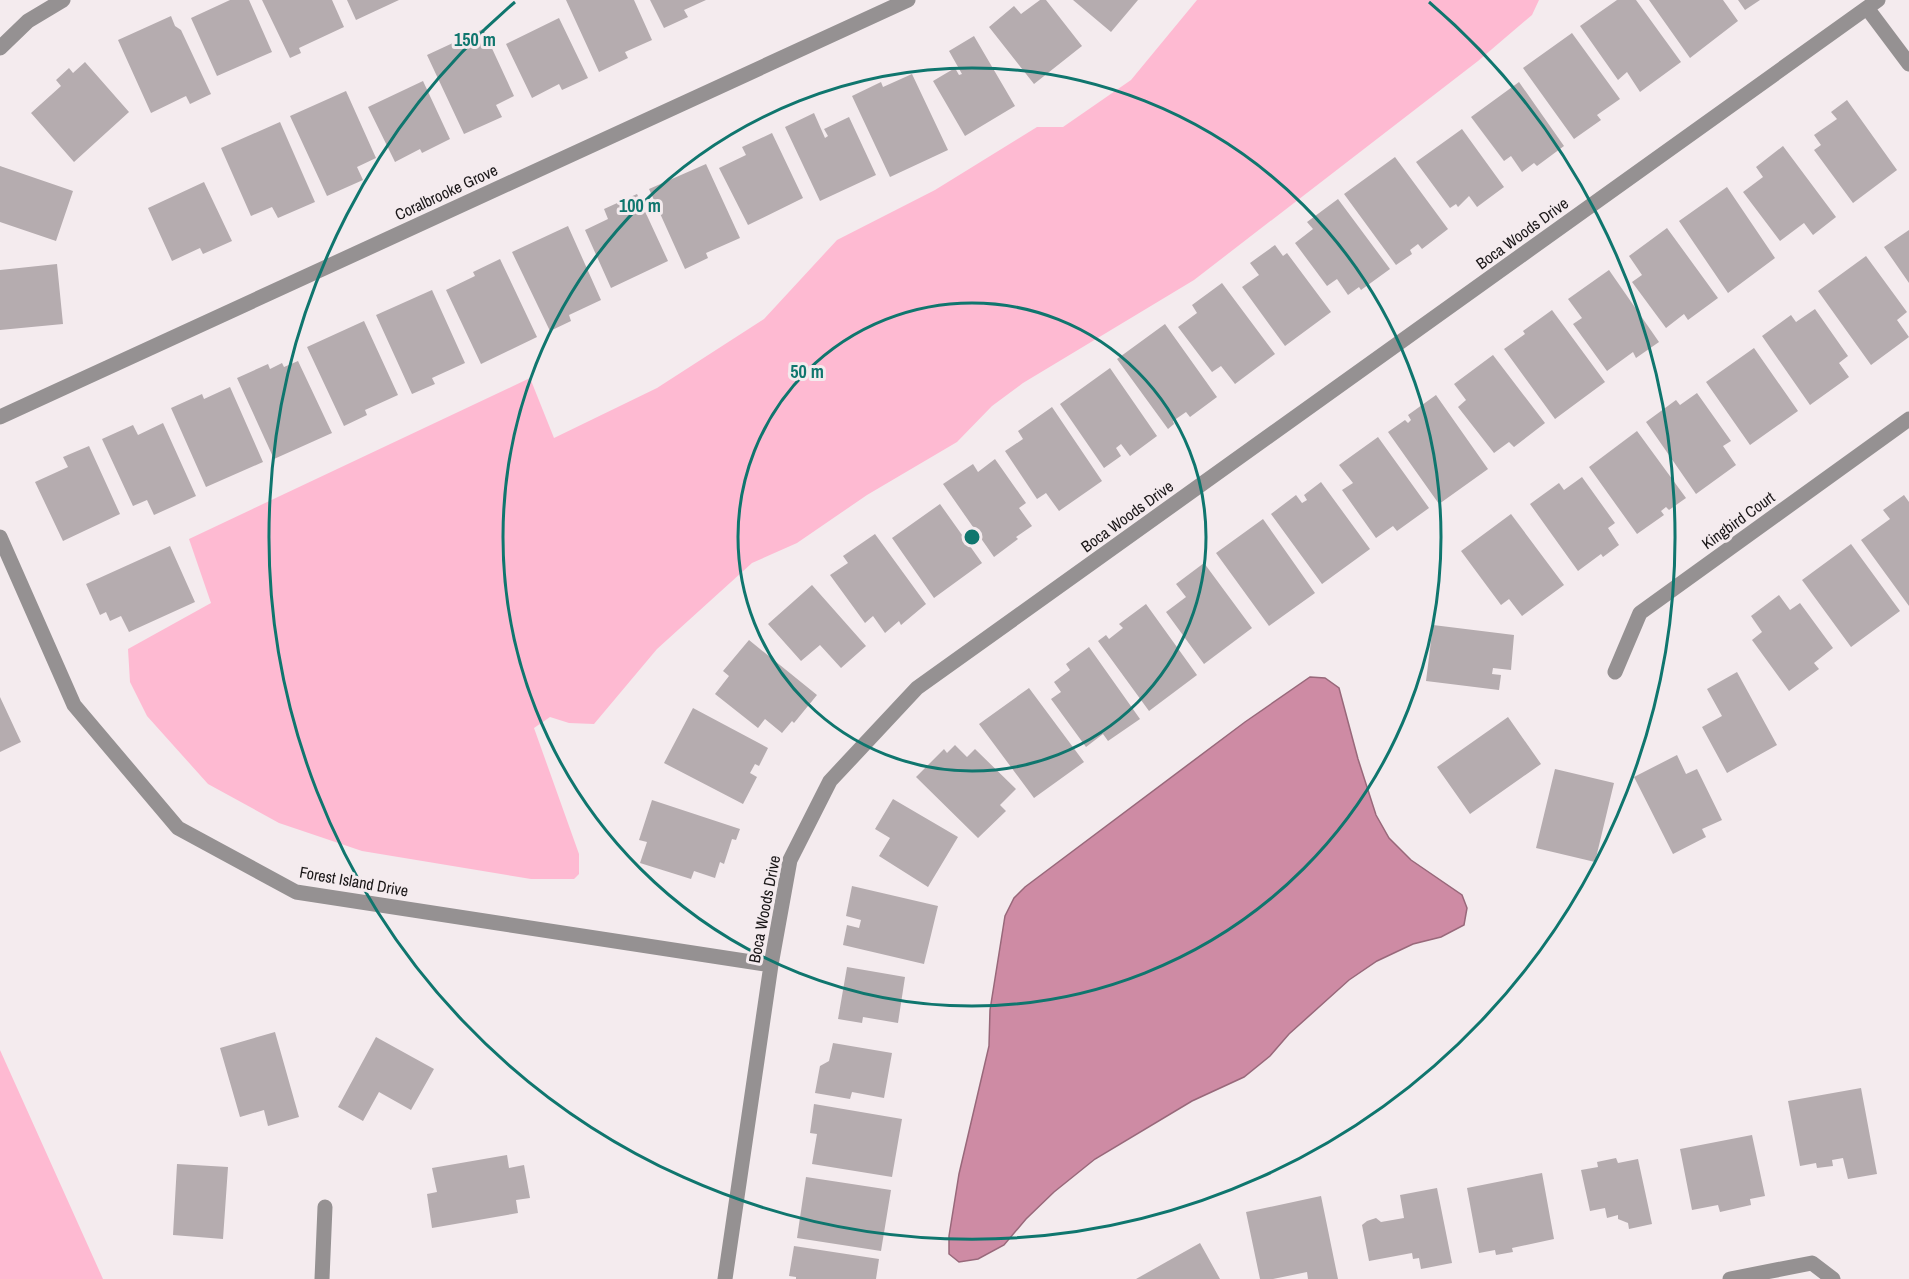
<svg xmlns="http://www.w3.org/2000/svg" width="1909" height="1279" viewBox="0 0 1909 1279" font-family="'Archivo Narrow',sans-serif">
	<rect width="100%" height="100%" fill="#f4ebee"/>
	<!-- green -->
	<path fill="#febad2" d="M1197 0H1539L1532 15 1478 61 1194 280 1023 383 992 406 957 442 867 495 797 543 752 563 657 649 594 724 569 723 550 717 534 728 579 854V874L574 879H531L362 851 279 823 208 784 147 716 130 682 128 649 211 603 189 539 530 378 554 438 657 388 764 319 837 240 935 190 1037 127H1063L1131 80Z
		M0 1050 103 1279H0Z"/>
	<!-- water -->
	<path fill="#ce8ba4" stroke="#98687a" stroke-width="1.5" d="M1310 677 1325 678 1339 688 1358 759 1376 815 1389 838 1411 860 1462 895 1467 908 1464 925 1441 937 1413 944 1377 961 1349 980 1289 1034 1270 1056 1244 1077 1192 1101 1095 1159 1054 1192 1026 1219 1004 1245 978 1259 959 1262 949 1254V1236L959 1174 989 1046 990 1010 1005 916 1014 898 1025 887 1245 722Z"/>
	<!-- building -->
	<path fill="#b5acaf" d="M230 0H249L272 52 217 76 191 18Z
		M262 0H332L344 27 299 48 301 53 290 58Z
		M347 0H399L356 20Z
		M566 0H634L652 40 625 52 628 58 599 72Z
		M650 0H706L684 10 688 17 664 28Z
		M1040 0H1046L1082 46 1034 84 989 27 1014 6 1021 14Z
		M1073 0H1138L1111 32Z
		M1617 0H1636L1681 62 1640 92 1627 72 1618 80 1580 26Z
		M1649 0H1723L1738 21 1690 58Z
		M1738 0H1760L1745 10Z
		M171 16 175 26 181 30 211 94 190 104 186 96 151 113 118 40Z
		M559 18 588 78 562 90 559 84 532 98 506 44Z
		M483 29 514 96 496 105 502 117 464 134 427 55Z
		M1572 33 1620 99 1597 115 1601 120 1574 139 1523 68Z
		M974 36 1015 106 965 136 933 81 955 68 959 75 962 74 949 51Z
		M85 62 129 112 74 162 31 113 61 86 56 80 69 68 73 73Z
		M912 74 948 150 890 177 852 96 881 82 883 87Z
		M423 81 450 139 422 153 420 149 395 162 368 107Z
		M1519 82 1564 146 1537 166 1534 163 1522 172 1511 156 1504 161 1471 117Z
		M346 91 376 158 357 167 363 180 327 196 290 116Z
		M1847 100 1897 170 1853 203 1814 150 1821 145 1814 135 1837 119 1831 112Z
		M814 113 825 138 828 136 824 129 849 117 876 175 820 201 785 127Z
		M280 122 315 202 278 218 272 207 251 216 221 148Z
		M1462 129 1504 187 1477 207 1469 196 1458 207 1456 204 1450 208 1416 162Z
		M772 133 803 198 748 225 719 168 746 155 742 147Z
		M1783 146 1836 217 1813 235 1804 223 1780 241 1743 192 1763 177 1756 167Z
		M1395 157 1448 229 1422 249 1418 244 1410 250 1412 254 1396 265 1344 194Z
		M706 164 740 238 706 253 708 258 685 269 649 189Z
		M0 166 73 191 56 241 0 222Z
		M204 182 232 241 203 254 200 248 172 261 148 208Z
		M1727 187 1775 258 1728 293 1679 221Z
		M637 194 668 261 611 288 585 230 608 219 604 209Z
		M1338 199 1390 269 1361 290 1359 287 1348 295 1337 279 1327 286 1295 243 1313 229 1307 222Z
		M568 226 601 300 569 315 571 321 550 331 512 252Z
		M1667 228 1718 298 1688 320 1684 314 1666 328 1632 282 1642 275 1629 256Z
		M1909 230V283L1884 247Z
		M1275 245 1283 256 1287 253 1331 312 1285 346 1242 287 1259 275 1250 263Z
		M1866 256 1907 312 1897 320 1909 337 1871 365 1818 291Z
		M500 259 537 337 481 364 446 290 475 276 473 272Z
		M57 264 63 324 0 330V270Z
		M1609 270 1659 342 1636 358 1633 352 1607 371 1573 324 1582 318 1568 299Z
		M1222 283 1275 354 1235 384 1221 366 1212 372 1178 327 1197 313 1192 305Z
		M432 290 465 363 432 378 435 384 412 394 376 315Z
		M1815 309 1848 356 1839 363 1849 377 1810 405 1762 336 1791 315 1796 322Z
		M1552 310 1605 382 1555 419 1504 349 1525 334 1523 331Z
		M364 321 398 395 365 410 367 415 344 426 307 347Z
		M1165 324 1217 397 1190 417 1186 412 1173 421 1174 424 1168 429 1117 359Z
		M1754 348 1798 411 1750 445 1706 382Z
		M1493 355 1545 423 1514 447 1509 442 1494 453 1458 407 1466 400 1454 384Z
		M298 361 332 433 274 459 237 378 268 364 270 369 282 363 284 367Z
		M1110 368 1157 436 1130 456 1121 444 1116 448 1121 456 1104 468 1060 404Z
		M230 387 263 462 206 487 171 408 202 394 204 399Z
		M1697 393 1731 441 1723 446 1736 465 1696 494 1646 422 1676 400 1680 405Z
		M1436 395 1488 469 1439 504 1388 432 1405 420 1408 423 1411 420 1408 415Z
		M1052 407 1102 481 1059 511 1046 493 1037 499 1005 451 1023 439 1018 431Z
		M163 423 196 496 154 515 147 500 133 506 102 439 133 425 138 435Z
		M1637 431 1686 498 1669 510 1666 507 1661 511 1664 515 1637 534 1589 467Z
		M1378 437 1429 508 1397 531 1393 526 1376 538 1342 490 1353 483 1339 465Z
		M89 446 120 514 63 541 35 482 68 467 63 457Z
		M995 459 1026 503 1019 508 1032 526 1016 537 1018 539 994 557 943 484 973 464 978 472Z
		M1582 477 1615 523 1608 528 1619 545 1603 557 1601 554 1578 571 1530 504 1559 483 1564 490Z
		M1321 482 1370 549 1322 584 1271 514 1296 495 1302 503 1307 500 1304 495Z
		M1904 495 1909 502V606L1861 540 1890 519 1883 510Z
		M940 504 982 563 934 598 892 538Z
		M1511 514 1564 585 1522 616 1509 599 1501 605 1461 551Z
		M1263 519 1315 593 1269 626 1216 553Z
		M875 534 926 604 901 625 899 621 885 633 873 616 865 623 830 575 848 563 843 556Z
		M1851 544 1900 611 1851 647 1802 580Z
		M170 546 195 602 129 632 121 616 110 621 106 612 100 615 86 584Z
		M1204 563 1252 628 1204 664 1166 612 1186 597 1176 584Z
		M812 585 866 646 841 668 820 645 801 661 768 624Z
		M1779 595 1790 610 1800 603 1833 648 1814 663 1819 669 1789 691 1752 640 1762 632 1751 616Z
		M1146 604 1197 675 1149 711 1098 641 1106 635 1109 639 1123 628 1119 624Z
		M1433 625 1514 635 1511 670 1493 668 1492 674 1501 675 1499 690 1426 681Z
		M749 640 817 695 794 723 792 721 782 733 765 719 758 728 715 694 729 676 723 671Z
		M1089 647 1140 719 1108 741 1103 734 1086 747 1051 699 1061 692 1054 682 1070 670 1066 664Z
		M1737 672 1777 745 1727 773 1702 727 1722 716 1707 689Z
		M1029 688 1084 762 1034 798 979 724Z
		M0 697 21 742 0 752Z
		M693 708 768 748 759 766 755 764 750 773 757 777 743 804 664 763Z
		M1508 717 1541 764 1470 814 1437 767Z
		M955 745 967 757 975 749 1016 789 1000 805 1006 811 978 838 916 777 944 749 947 753Z
		M1677 755 1686 774 1697 769 1722 820 1702 829 1706 837 1673 854 1634 777Z
		M1555 769 1614 783 1595 862 1536 848Z
		M893 799 958 837 928 887 879 856 890 838 875 829Z
		M652 800 740 829 736 840 732 839 724 864 720 862 715 878 694 871 691 879 640 863 647 842 639 840Z
		M852 886 938 906 924 964 843 945 847 925 859 928 861 920 846 916Z
		M847 967 905 977 898 1023 863 1017 862 1023 838 1019Z
		M275 1032 299 1117 268 1126 264 1110 240 1117 220 1048Z
		M376 1037 434 1069 411 1110 379 1092 363 1121 338 1107Z
		M833 1043 892 1053 884 1098 852 1092 850 1099 815 1093 820 1066 829 1061Z
		M1861 1088 1877 1174 1848 1179 1843 1158 1832 1160 1833 1166 1817 1168 1816 1163 1800 1166 1788 1101Z
		M814 1104 902 1119 892 1177 812 1164 817 1134 810 1133Z
		M1752 1135 1765 1196 1750 1199 1751 1205 1720 1212 1718 1205 1692 1210 1680 1149Z
		M507 1155 509 1168 524 1165 530 1198 516 1200 518 1213 432 1228 427 1194 437 1192 432 1168Z
		M1616 1158 1618 1163 1638 1159 1652 1224 1629 1229 1628 1223 1618 1219V1215L1607 1218 1605 1208 1590 1211 1581 1170 1598 1167 1597 1162Z
		M177 1164 228 1167 223 1239 173 1235Z
		M1542 1173 1554 1239 1512 1248 1513 1252 1496 1255 1495 1250 1479 1253 1467 1188Z
		M806 1177 891 1190 881 1251 797 1238Z
		M1437 1188 1452 1263 1421 1269 1419 1258 1413 1259 1412 1253 1369 1261 1362 1225 1367 1221 1376 1218 1381 1222 1404 1218 1400 1195Z
		M1321 1196 1338 1279H1308L1307 1272 1273 1279H1260L1246 1212Z
		M1200 1243 1220 1279H1136Z
		M794 1246 879 1259 876 1279H796V1277L789 1276Z"/>
	<g fill="none" stroke-linecap="round" stroke-linejoin="round">
		<!-- minor -->
		<path stroke="#959192" stroke-width="15" d="M1867 8 1909 64
			M0 48 28 21 63 0
			M0 417 908 0
			M0 537 74 705 178 828 296 892 771 965
			M1615 672 1640 613 1909 419
			M322 1279 325 1207
			M725 1279 771 965 790 860 830 781 917 688 1878 0
			M1730 1279 1812 1263 1833 1279"/>
	</g>
	<!-- distance rings -->
	<g fill="none" stroke="#0f766e" stroke-width="3">
		<circle cx="972" cy="537" r="234"/>
		<circle cx="972" cy="537" r="469"/>
		<path d="M1429 2A703 703 0 1 1 515 2"/>
	</g>
	<g text-anchor="middle" stroke-width="6" stroke-linejoin="round" paint-order="stroke">
		<!-- street labels -->
		<g font-size="16" fill="#191617" stroke="#f4ebee">
			<text transform="translate(446 192) rotate(-25)" y="6">Coralbrooke Grove</text>
			<text transform="translate(1522 233) rotate(-36)" y="6">Boca Woods Drive</text>
			<text transform="translate(1127 516) rotate(-36)" y="6">Boca Woods Drive</text>
			<text transform="translate(1738 520) rotate(-36)" y="6">Kingbird Court</text>
			<text transform="translate(354 881) rotate(10)" y="6">Forest Island Drive</text>
			<text transform="translate(764 909) rotate(-79)" y="6">Boca Woods Drive</text>
		</g>
	</g>
	<circle cx="972" cy="537" r="9" fill="#0f766e" stroke="#f4ebee" stroke-width="3"/>
	<g font-size="18" text-anchor="middle" font-weight="bold" fill="#0f766e" stroke="#f4ebee" stroke-width="6" stroke-linejoin="round" paint-order="stroke">
		<text x="475" y="46">150 m</text>
		<text x="640" y="212">100 m</text>
		<text x="807" y="378">50 m</text>
	</g>
</svg>
